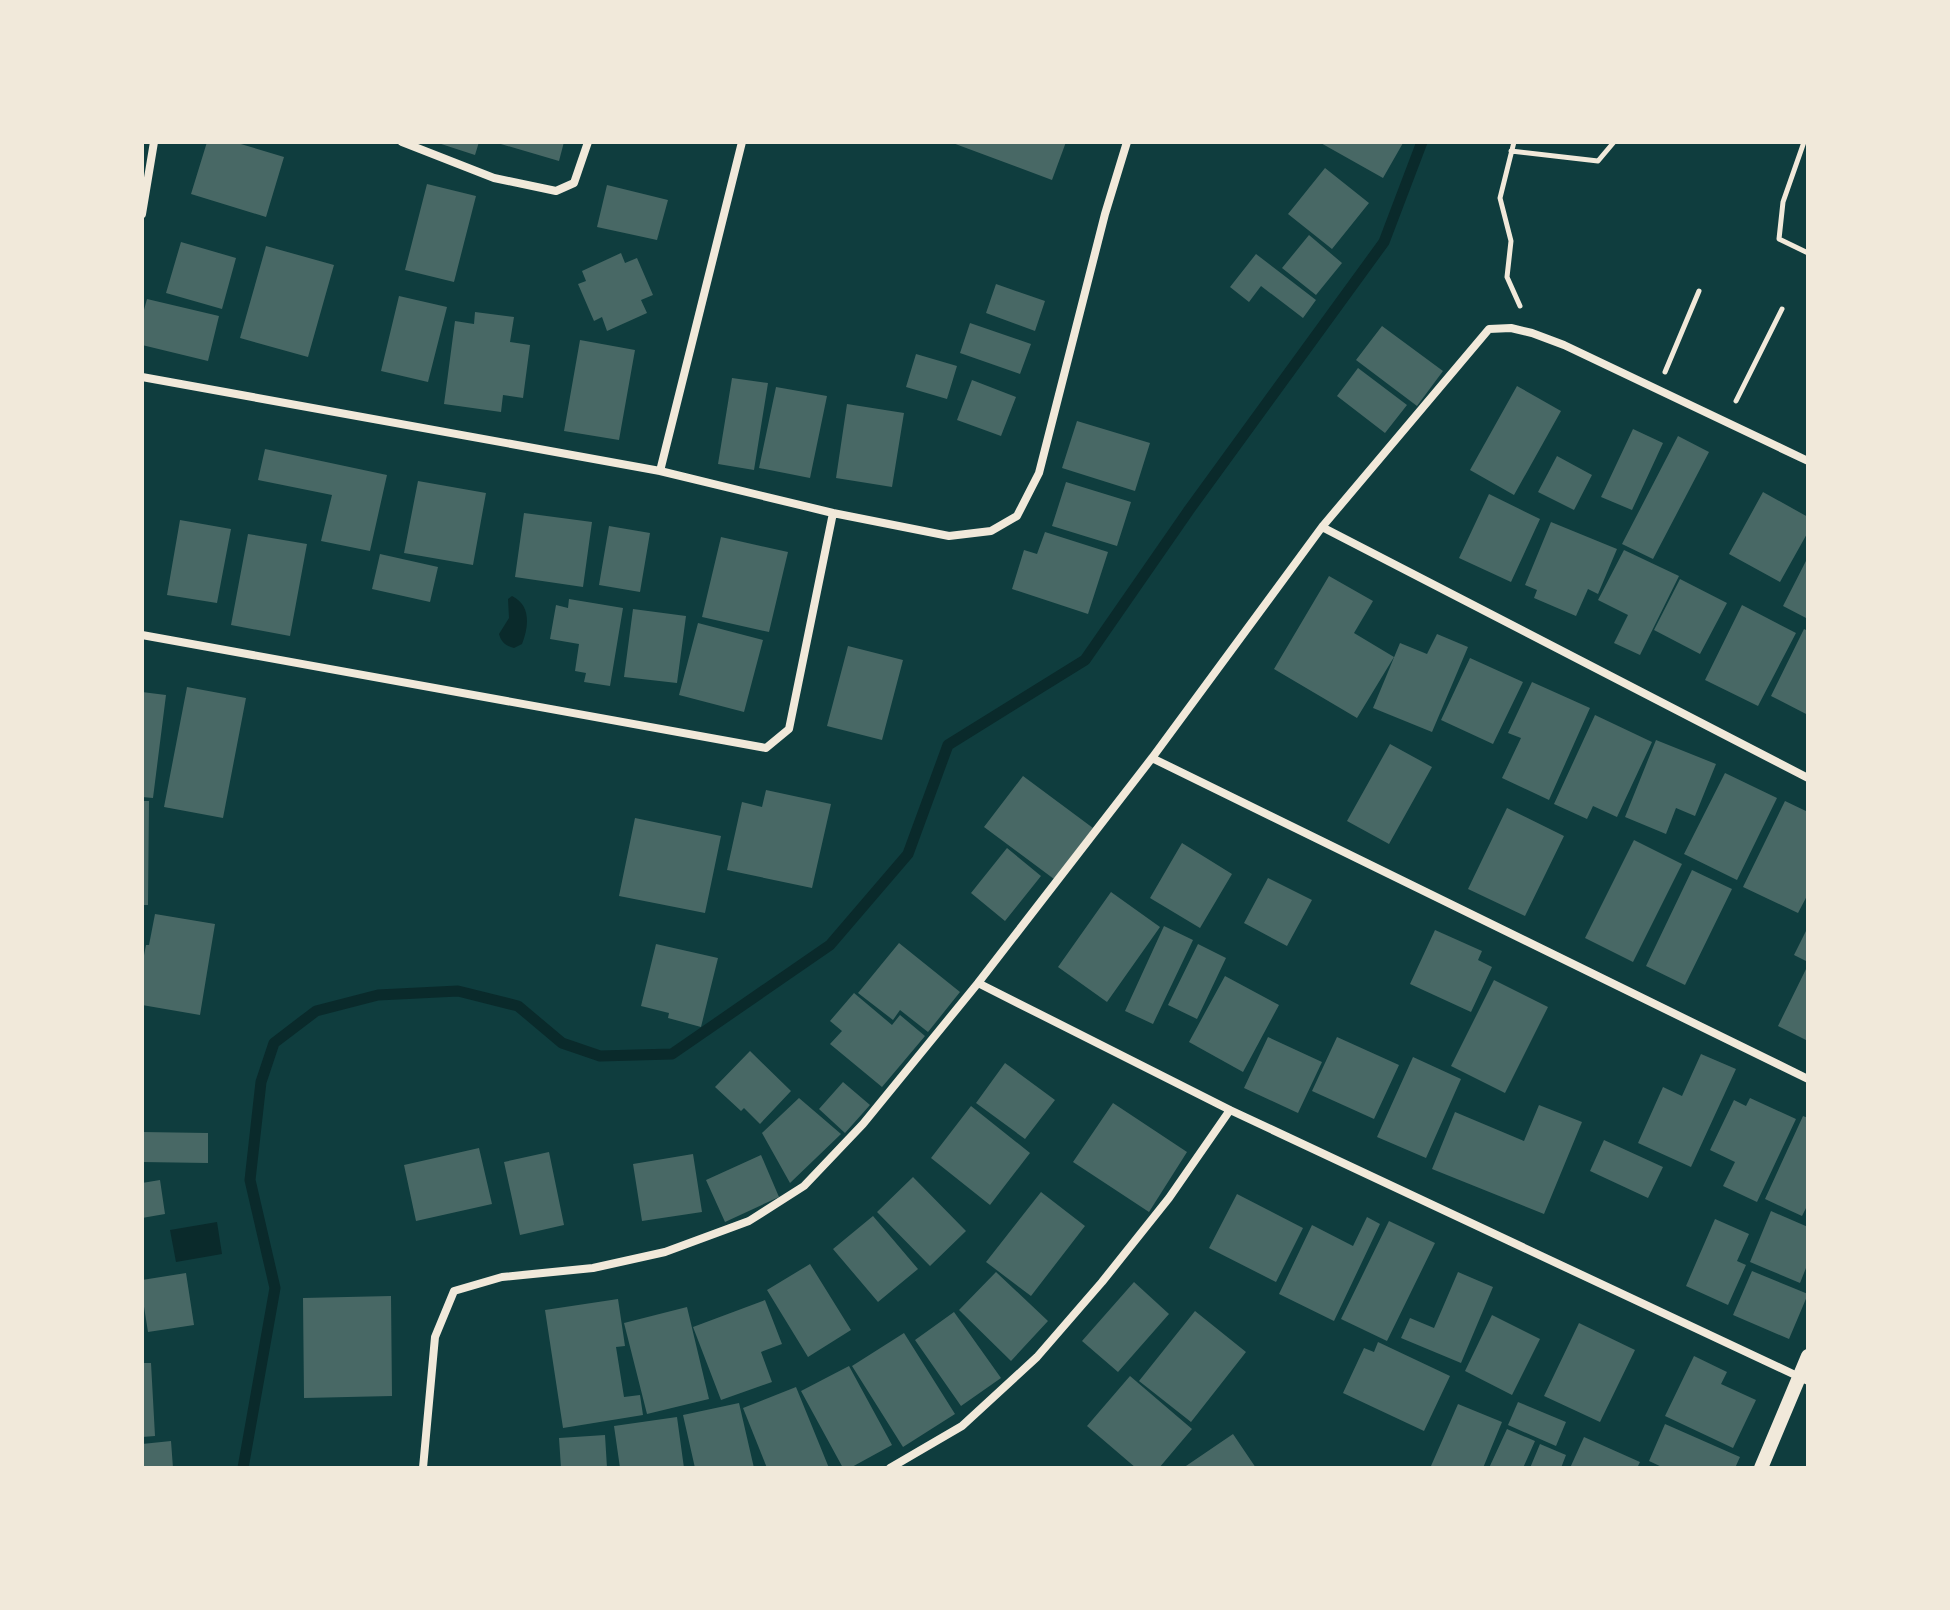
<svg xmlns="http://www.w3.org/2000/svg" width="1950" height="1610" viewBox="0 0 1950 1610" font-family="'Work Sans',sans-serif">
	<rect width="100%" height="100%" fill="#0f3d3e"/>
	<!-- water -->
	<path fill="#0a2a2b" d="M512 596C531 605 529 626 522 644L514 648C506 646 501 642 499 634L509 618 508 599Z
		M217 1222 222 1254 176 1262 170 1230Z"/>
	<g fill="none" stroke-linecap="round" stroke-linejoin="round">
		<!-- stream -->
		<path stroke="#0a2a2b" stroke-width="11" d="M243 1468 275 1288 250 1180 261 1082 274 1043 316 1011 378 995 458 991 518 1006 562 1043 600 1056 672 1054 830 945 908 854 948 745 1085 660 1189 510 1384 242 1422 142"/>
	</g>
	<!-- building -->
	<path fill="#486865" d="M207 142H234L284 157 266 217 191 194Z
		M435 142H479L475 155Z
		M494 142H564L559 161Z
		M950 142H1066L1052 180Z
		M1319 142H1401L1403 143 1383 178Z
		M1325 168 1369 203 1332 249 1288 214Z
		M427 184 476 196 454 282 405 270Z
		M607 185 668 200 657 240 597 227Z
		M1309 235 1342 263 1316 295 1282 268Z
		M181 242 236 258 222 309 166 293Z
		M266 246 334 265 308 357 240 338Z
		M621 253 625 263 637 258 653 295 641 300 647 313 607 331 602 317 594 321 578 284 586 281 582 271Z
		M1256 254 1316 300 1303 318 1261 286 1249 302 1230 287Z
		M996 284 1045 301 1035 331 986 313Z
		M399 296 447 307 428 382 381 371Z
		M147 299 219 316 208 361 142 345V317Z
		M475 312 514 317 510 342 530 345 523 398 503 395 501 412 444 404 455 321 474 324Z
		M970 323 1031 344 1020 374 960 353Z
		M1382 326 1443 371 1417 406 1356 360Z
		M580 340 635 350 619 440 564 431Z
		M916 354 957 366 947 399 906 387Z
		M1358 368 1407 405 1385 433 1337 396Z
		M732 378 768 383 754 470 718 464Z
		M972 380 1016 397 1001 436 957 420Z
		M1517 386 1561 411 1514 495 1470 470Z
		M776 387 827 396 810 478 759 468Z
		M847 404 904 413 892 487 836 478Z
		M1077 421 1150 443 1135 491 1062 468Z
		M1633 429 1663 443 1632 510 1601 497Z
		M1678 436 1709 452 1653 559 1622 544Z
		M265 449 387 475 370 551 321 541 332 495 258 480Z
		M1557 456 1592 475 1574 510 1538 492Z
		M418 481 486 493 473 565 404 553Z
		M1066 482 1131 502 1117 546 1052 526Z
		M1763 492 1808 517V532L1780 582 1729 554Z
		M1489 494 1540 519 1511 582 1459 558Z
		M524 513 592 522 583 587 515 577Z
		M180 520 231 529 217 603 167 595Z
		M1551 522 1617 549 1598 594 1588 589 1576 616 1534 598 1537 590 1525 585Z
		M609 526 650 533 640 592 599 585Z
		M1045 532 1108 552 1088 614 1012 589 1024 550 1037 554Z
		M248 534 307 544 290 636 231 625Z
		M721 537 788 552 769 632 702 617Z
		M1624 550 1679 576 1640 655 1614 643 1628 615 1598 600Z
		M380 554 438 567 430 602 372 589Z
		M1808 557V619L1783 606Z
		M1329 576 1373 601 1354 633 1394 657 1357 718 1274 669Z
		M1680 579 1727 603 1700 654 1654 630Z
		M569 599 623 608 610 686 584 682 586 673 575 671 579 644 550 639 556 605 568 608Z
		M1742 605 1796 633 1758 706 1705 680Z
		M633 609 686 616 677 683 624 677Z
		M698 623 763 640 744 712 679 695Z
		M1804 629 1808 631V715L1771 696Z
		M1437 634 1468 647 1432 732 1373 708 1400 643 1427 654Z
		M848 646 903 660 882 740 827 726Z
		M1470 658 1523 682 1493 744 1441 720Z
		M1532 682 1590 708 1549 800 1502 778 1521 738 1508 733Z
		M187 687 246 698 223 818 164 807Z
		M142 692 166 695 153 798 142 797Z
		M1595 715 1652 742 1617 817 1593 806 1587 819 1554 804Z
		M1656 740 1716 764 1695 816 1676 808 1666 834 1625 817Z
		M1390 744 1432 767 1389 844 1347 821Z
		M1725 773 1777 798 1737 880 1684 854Z
		M1023 776 1093 828 1054 879 984 827Z
		M766 790 831 804 812 888 727 870 742 802 762 807Z
		M142 801H149L148 905H142Z
		M1785 801 1808 812V894L1798 913 1743 887Z
		M1507 808 1564 836 1525 916 1468 889Z
		M635 818 721 836 705 913 619 896Z
		M1634 840 1682 864 1633 962 1585 938Z
		M1182 843 1232 874 1200 928 1150 898Z
		M1007 848 1041 876 1005 921 971 893Z
		M1692 870 1732 889 1685 985 1646 966Z
		M1268 878 1312 900 1287 946 1244 923Z
		M1111 892 1160 927 1107 1002 1058 967Z
		M155 914 215 924 200 1015 142 1005V966L146 945H149Z
		M1164 926 1193 940 1153 1024 1125 1011Z
		M1808 927V962L1794 955Z
		M1435 930 1482 951 1478 960 1492 967 1471 1012 1410 984Z
		M899 943 960 992 928 1032 900 1010 893 1020 858 993Z
		M656 944 718 958 701 1027 668 1018 669 1013 641 1006Z
		M1198 944 1226 958 1197 1019 1168 1005Z
		M1808 965V1041L1778 1026Z
		M1225 976 1279 1005 1243 1072 1189 1042Z
		M1494 980 1548 1007 1505 1093 1451 1066Z
		M854 993 892 1025 900 1015 925 1036 882 1087 830 1044 842 1031 830 1021Z
		M1268 1037 1322 1062 1298 1113 1244 1088Z
		M1337 1037 1399 1065 1374 1119 1312 1091Z
		M750 1051 791 1091 760 1124 744 1108 741 1111 715 1087Z
		M1701 1054 1736 1069 1691 1167 1638 1143 1663 1087 1682 1096Z
		M1413 1057 1461 1079 1426 1158 1377 1137Z
		M1005 1063 1055 1100 1025 1139 976 1103Z
		M843 1082 870 1105 845 1133 819 1109Z
		M799 1098 841 1134 790 1183 762 1133Z
		M1750 1098 1796 1119 1757 1202 1723 1186 1735 1162 1710 1150 1734 1100 1746 1106Z
		M1113 1103 1187 1152 1149 1212 1073 1162Z
		M1539 1105 1582 1122 1544 1214 1432 1169 1455 1112 1524 1141Z
		M971 1106 1030 1153 990 1205 931 1158Z
		M1803 1116 1808 1118V1204L1802 1216 1765 1199Z
		M142 1132 208 1133V1163L142 1162Z
		M1604 1140 1663 1167 1648 1198 1590 1171Z
		M479 1148 492 1204 416 1221 404 1165Z
		M549 1152 564 1225 520 1235 504 1162Z
		M693 1154 702 1212 642 1221 633 1164Z
		M761 1155 779 1197 725 1222 706 1180Z
		M913 1177 966 1231 930 1266 877 1212Z
		M160 1180 165 1214 142 1218V1183Z
		M1041 1192 1085 1226 1031 1296 986 1262Z
		M1237 1194 1303 1228 1276 1282 1209 1248Z
		M1771 1211 1808 1227V1263L1800 1283 1750 1262Z
		M873 1216 918 1269 878 1302 833 1249Z
		M1367 1217 1380 1224 1334 1321 1279 1294 1312 1225 1353 1246Z
		M1715 1219 1749 1234 1737 1261 1746 1265 1728 1305 1686 1286Z
		M1389 1221 1435 1243 1387 1341 1341 1319Z
		M810 1264 851 1330 808 1357 767 1290Z
		M1752 1271 1808 1294 1789 1339 1733 1315Z
		M996 1272 1048 1321 1011 1361 959 1310Z
		M1458 1272 1493 1287 1461 1363 1401 1338 1410 1318 1434 1328Z
		M186 1273 194 1325 148 1332 142 1294V1280Z
		M1134 1282 1169 1314 1118 1372 1082 1341Z
		M391 1296 392 1396 304 1398 303 1298Z
		M618 1299 625 1346 616 1347 624 1397 640 1395 643 1415 563 1428 545 1310Z
		M765 1300 782 1344 761 1352 772 1382 721 1400 693 1327Z
		M687 1307 709 1399 647 1414 624 1323Z
		M1195 1311 1246 1352 1191 1422 1139 1381Z
		M954 1312 1001 1378 961 1406 915 1340Z
		M1492 1315 1540 1339 1512 1395 1465 1371Z
		M1579 1323 1635 1350 1600 1422 1544 1396Z
		M904 1333 955 1414 903 1447 852 1366Z
		M1378 1342 1450 1376 1424 1431 1343 1393 1364 1348 1374 1352Z
		M1694 1356 1727 1372 1721 1384 1756 1400 1733 1448 1665 1416Z
		M142 1363H151L155 1436 142 1437Z
		M849 1366 892 1445 850 1468H843L801 1391Z
		M1130 1376 1192 1429 1159 1468H1136L1087 1426Z
		M796 1387 829 1468H767L743 1408Z
		M1518 1402 1566 1422 1556 1446 1508 1425Z
		M739 1403 754 1468H695L683 1415Z
		M1458 1404 1502 1422 1483 1468H1435L1431 1466Z
		M677 1417 684 1468H620L614 1426Z
		M1665 1424 1740 1457 1735 1468H1664L1649 1461Z
		M1507 1429 1535 1441 1523 1468H1489Z
		M1233 1434 1256 1468H1183Z
		M605 1435 607 1468H561L559 1438Z
		M1584 1437 1640 1462 1637 1468H1570Z
		M171 1441 173 1468H142V1444Z
		M1540 1444 1566 1455 1561 1468H1530Z"/>
	<g fill="none" stroke-linecap="round" stroke-linejoin="round">
		<!-- path -->
		<path stroke="#f1e9da" stroke-width="5" d="M1514 142 1500 198 1511 241 1507 277 1520 306
			M1804 142 1783 202 1779 239 1808 253
			M1511 151 1598 161 1614 142
			M1665 372 1699 291
			M1736 401 1782 309"/>
		<!-- minor -->
		<path stroke="#f1e9da" stroke-width="8" d="M402 142 494 178 556 191 574 183 588 142
			M142 214 154 142
			M142 377 660 471 833 513 949 536 991 531 1017 516 1039 473 1105 214 1127 142
			M660 471 742 142
			M1322 527 1808 778
			M142 635 766 748 789 729 833 513
			M1152 758 1808 1079
			M978 983 1230 1110 1808 1381
			M423 1468 435 1337 454 1291 502 1277 593 1268 665 1252 749 1221 804 1186 863 1124 978 983 1152 758 1322 527 1489 329 1511 328 1532 333 1564 345 1808 461
			M890 1468 962 1426 1037 1357 1102 1282 1169 1198 1230 1110"/>
		<!-- tertiary -->
		<path stroke="#f1e9da" stroke-width="14" d="M1761 1468 1808 1356"/>
	</g>
	<!-- border -->
	<rect width="1950" height="1610" fill="none" stroke="#f1e9da" stroke-width="288"/>
</svg>
